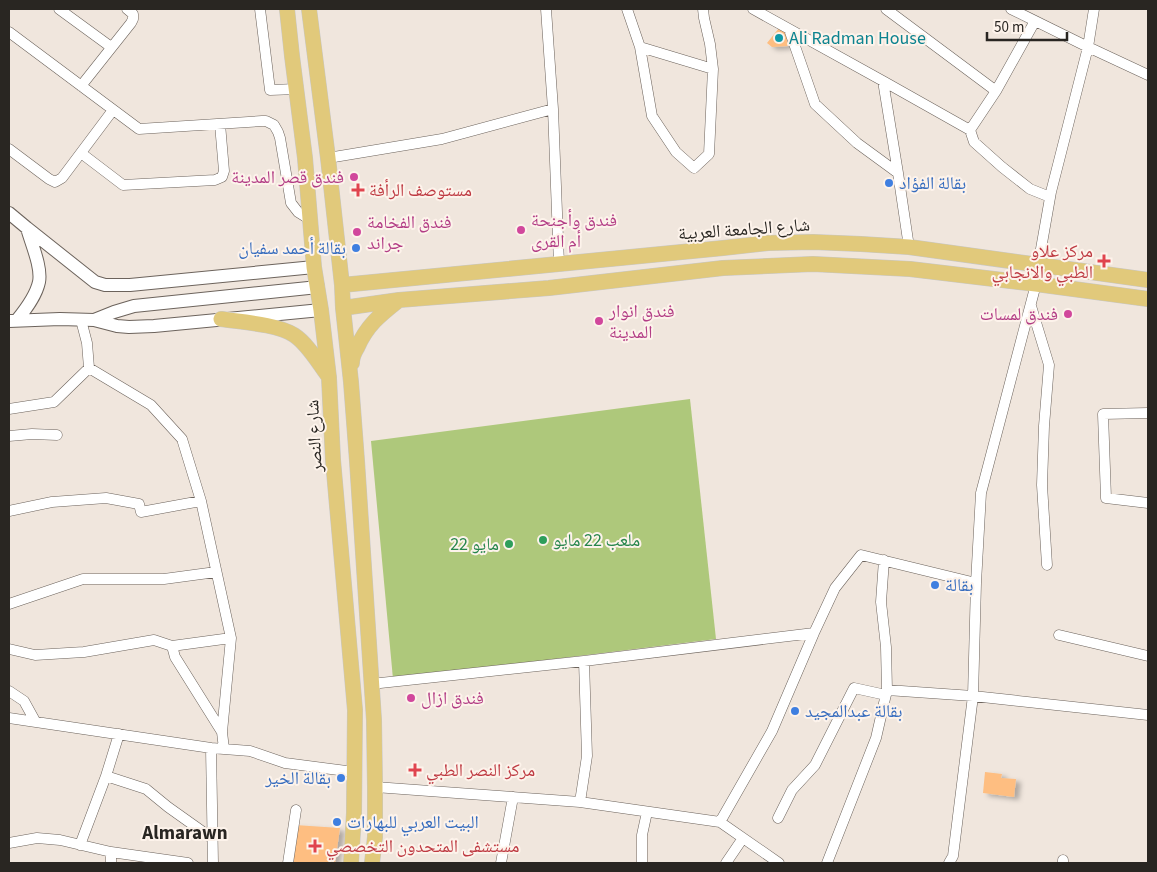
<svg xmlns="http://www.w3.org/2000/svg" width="1157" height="872" viewBox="0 0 1157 872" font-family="'Source Sans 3','Noto Naskh Arabic',sans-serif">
	<defs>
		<filter id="shadow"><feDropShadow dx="5" dy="3" stdDeviation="2.5" flood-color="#0004"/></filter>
	</defs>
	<rect width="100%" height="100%" fill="#f0e6dd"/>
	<!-- green -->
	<path fill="#aec87b" d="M690 399 716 639 393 679 371 441Z"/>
	<!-- building -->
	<path fill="#febe81" filter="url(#shadow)" d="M779 28 786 33 788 46 772 47 767 43Z
		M985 772 1002 774 1001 778 1016 779 1014 797 983 793Z
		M295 825 340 828 335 863H291Z"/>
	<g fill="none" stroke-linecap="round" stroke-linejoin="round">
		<defs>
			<path id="minor" d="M59 9 111 47
				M260 9 270 90 297 89
				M546 9 553 109 559 264
				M627 9 640 47 652 116 676 152 694 168 709 154 713 69 710 44 704 18 703 9
				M753 9 883 81 898 173 909 247
				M1011 9 1088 47 1148 75
				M789 29 815 104 857 143 898 173
				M9 32 139 129 262 121H266L274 125 278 132 280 138 291 203 298 212 306 217 311 219
				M640 47 713 69
				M883 81 970 130 996 91 886 9
				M81 86 131 23 133 19V14L127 9
				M996 91 1035 21
				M970 130 974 142 1002 167 1030 189 1050 197
				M9 149 49 179 55 182 62 178 113 110
				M81 153 123 185 215 180 222 177 224 171 220 124
				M328 158 442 139 553 109
				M1038 266 1051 192 1088 47 1094 9
				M1031 306 1049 365 1044 426 1042 485 1047 565
				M81 320 87 343 89 368 151 405 182 439 201 501 231 638 222 732 224 749
				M9 409 54 402 89 368
				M1148 413 1103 414 1106 498 1148 503
				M9 436 32 434 57 435
				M9 511 52 502 106 498 139 504 141 512 201 501
				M9 604 83 579H164L216 572
				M1059 635 1148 656
				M172 646 175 657 222 732
				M9 649 35 655 84 652 154 640 172 646 231 638
				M371 684 584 661 814 633
				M887 690 973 696 1148 715
				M9 691 24 701 35 721
				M9 718 211 748
				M119 734 106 776 146 789 168 807 213 839
				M375 787 580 802 720 822 772 731 814 633 835 588 861 555 976 583
				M580 802 587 756 584 661
				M778 818 792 790 815 765 854 688 886 695
				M720 822 779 863
				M9 843 37 838 60 840 111 852
				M80 845 106 776
				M1063 860V863
				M111 863V852L188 863
				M213 863 211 748 250 751 285 763 354 772
				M288 863 296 810
				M501 863 513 797
				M642 863V835L647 812
				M726 863 743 838
				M827 863 876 738 887 690 886 647 881 602 884 560
				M949 863 953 856 973 696 976 583 981 493 1036 284"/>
			<path id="tertiary" d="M9 213 27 228 95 282 105 285H130L314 267
				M17 320C26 309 36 296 39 282 42 267 31 243 27 228
				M94 320 114 312 134 306 318 287
				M9 321 60 319 94 320 117 326 129 327 154 326 321 310"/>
			<path id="primary" d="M287 9 292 56 305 158 314 267 321 310 329 378 333 460 355 710 354 813 351 863
				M309 9 328 158 342 285 343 308 351 382 357 461 374 720 375 787V837L372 863
				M342 285 723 248 768 243 813 242 861 244 909 247 1148 280
				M343 308 399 300 549 288 723 268 813 264 910 269 1036 284 1148 299
				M221 319C241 322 277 324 294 335 308 344 319 364 329 377
				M352 363C352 358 354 353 357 348 367 325 380 315 399 300"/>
		</defs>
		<!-- minor casing -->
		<use href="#minor" stroke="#6c635c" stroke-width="11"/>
		<!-- tertiary casing -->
		<use href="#tertiary" stroke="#6c635c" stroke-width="14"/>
		<!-- primary casing -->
		<use href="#primary" stroke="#c7c7c6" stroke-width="16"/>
		<!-- minor -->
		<use href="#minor" stroke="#fff" stroke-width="10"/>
		<!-- tertiary -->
		<use href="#tertiary" stroke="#fff" stroke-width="12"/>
		<!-- primary -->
		<use href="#primary" stroke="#e1c97b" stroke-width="15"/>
	</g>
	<!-- markers -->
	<circle fill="#0f9aa8" stroke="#fdf3eb" stroke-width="2" cx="779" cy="38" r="5"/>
	<g fill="#d1479c" stroke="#fdf3eb" stroke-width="2">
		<circle cx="354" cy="177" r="5"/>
		<circle cx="521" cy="230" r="5"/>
		<circle cx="357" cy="232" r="5"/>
		<circle cx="1068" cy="314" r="5"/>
		<circle cx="599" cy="321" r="5"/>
		<circle cx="411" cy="698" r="5"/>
	</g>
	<g fill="#3f7fe0" stroke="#fdf3eb" stroke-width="2">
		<circle cx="889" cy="183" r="5"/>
		<circle cx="356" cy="248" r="5"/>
		<circle cx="935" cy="585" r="5"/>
		<circle cx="795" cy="711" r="5"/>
		<circle cx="341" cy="778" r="5"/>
		<circle cx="337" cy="822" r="5"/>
	</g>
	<g fill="#e0444e" stroke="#fdf3eb" stroke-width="2">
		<path d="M355.5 182.5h5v5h5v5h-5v5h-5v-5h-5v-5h5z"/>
		<path d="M1101.5 253.5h5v5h5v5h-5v5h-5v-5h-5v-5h5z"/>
		<path d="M412.5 762.5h5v5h5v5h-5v5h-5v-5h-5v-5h5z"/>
		<path d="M312.5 838.5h5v5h5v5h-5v5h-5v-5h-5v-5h5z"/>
	</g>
	<g fill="#2e9e5b" stroke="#fdf3eb" stroke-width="2">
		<circle cx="543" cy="540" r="5"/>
		<circle cx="509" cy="544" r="5"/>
	</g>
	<g text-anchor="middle" stroke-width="4" stroke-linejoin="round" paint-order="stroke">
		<!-- culture labels -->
		<g font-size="18" fill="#0d838f" stroke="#fdf3eb" text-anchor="start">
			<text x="789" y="44">Ali Radman House</text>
		</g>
		<!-- hotel labels -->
		<g font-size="18" fill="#b23c85" stroke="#fdf3eb" text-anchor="start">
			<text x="344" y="183" text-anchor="end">فندق قصر المدينة</text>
			<text x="531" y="226">فندق وأجنحة<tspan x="531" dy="21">أم القرى</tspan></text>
			<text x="367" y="228">فندق الفخامة<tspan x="367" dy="21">جراند</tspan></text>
			<text x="609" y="317">فندق انوار<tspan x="609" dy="21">المدينة</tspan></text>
			<text x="1058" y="320" text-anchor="end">فندق لمسات</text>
			<text x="421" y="704">فندق ازال</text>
		</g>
		<!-- shop labels -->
		<g font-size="18" fill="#366cbe" stroke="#fdf3eb" text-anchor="start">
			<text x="899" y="189">بقالة الفؤاد</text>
			<text x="346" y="254" text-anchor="end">بقالة أحمد سفيان</text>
			<text x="945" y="591">بقالة</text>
			<text x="805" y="717">بقالة عبدالمجيد</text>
			<text x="331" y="784" text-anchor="end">بقالة الخير</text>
			<text x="347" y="828">البيت العربي للبهارات</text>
		</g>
		<!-- health labels -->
		<g font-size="18" fill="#be3a42" stroke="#fdf3eb" text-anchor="start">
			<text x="369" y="196">مستوصف الرأفة</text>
			<text x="1093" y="257" text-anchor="end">مركز علاو<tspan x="1093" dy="21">الطبي والانجابي</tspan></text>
			<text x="426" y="776">مركز النصر الطبي</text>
			<text x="326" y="852">مستشفى المتحدون التخصصي</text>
		</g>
		<!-- street labels -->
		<g font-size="18" fill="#292622" stroke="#fdf3eb">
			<text transform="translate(744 229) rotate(-4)" y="6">شارع الجامعة العربية</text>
			<text transform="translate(314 436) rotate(-93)" y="6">شارع النصر</text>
		</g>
		<!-- leisure labels -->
		<g font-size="18" fill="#27864d" stroke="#fdf3eb" text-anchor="start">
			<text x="553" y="546">ملعب 22 مايو</text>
			<text x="499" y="550" text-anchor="end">22 مايو</text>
		</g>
		<!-- neighbourhood labels -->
		<g font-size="19" font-weight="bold" fill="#292622" stroke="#fdf3eb">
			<text x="185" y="839">Almarawn</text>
		</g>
	</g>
	<!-- border -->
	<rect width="1157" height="872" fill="none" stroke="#292622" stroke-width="20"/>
	<!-- scale -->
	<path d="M987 32v8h80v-8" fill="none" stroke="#292622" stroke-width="2.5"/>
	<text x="994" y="32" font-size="15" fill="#292622" stroke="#fdf3eb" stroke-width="4" paint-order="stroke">50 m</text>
</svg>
